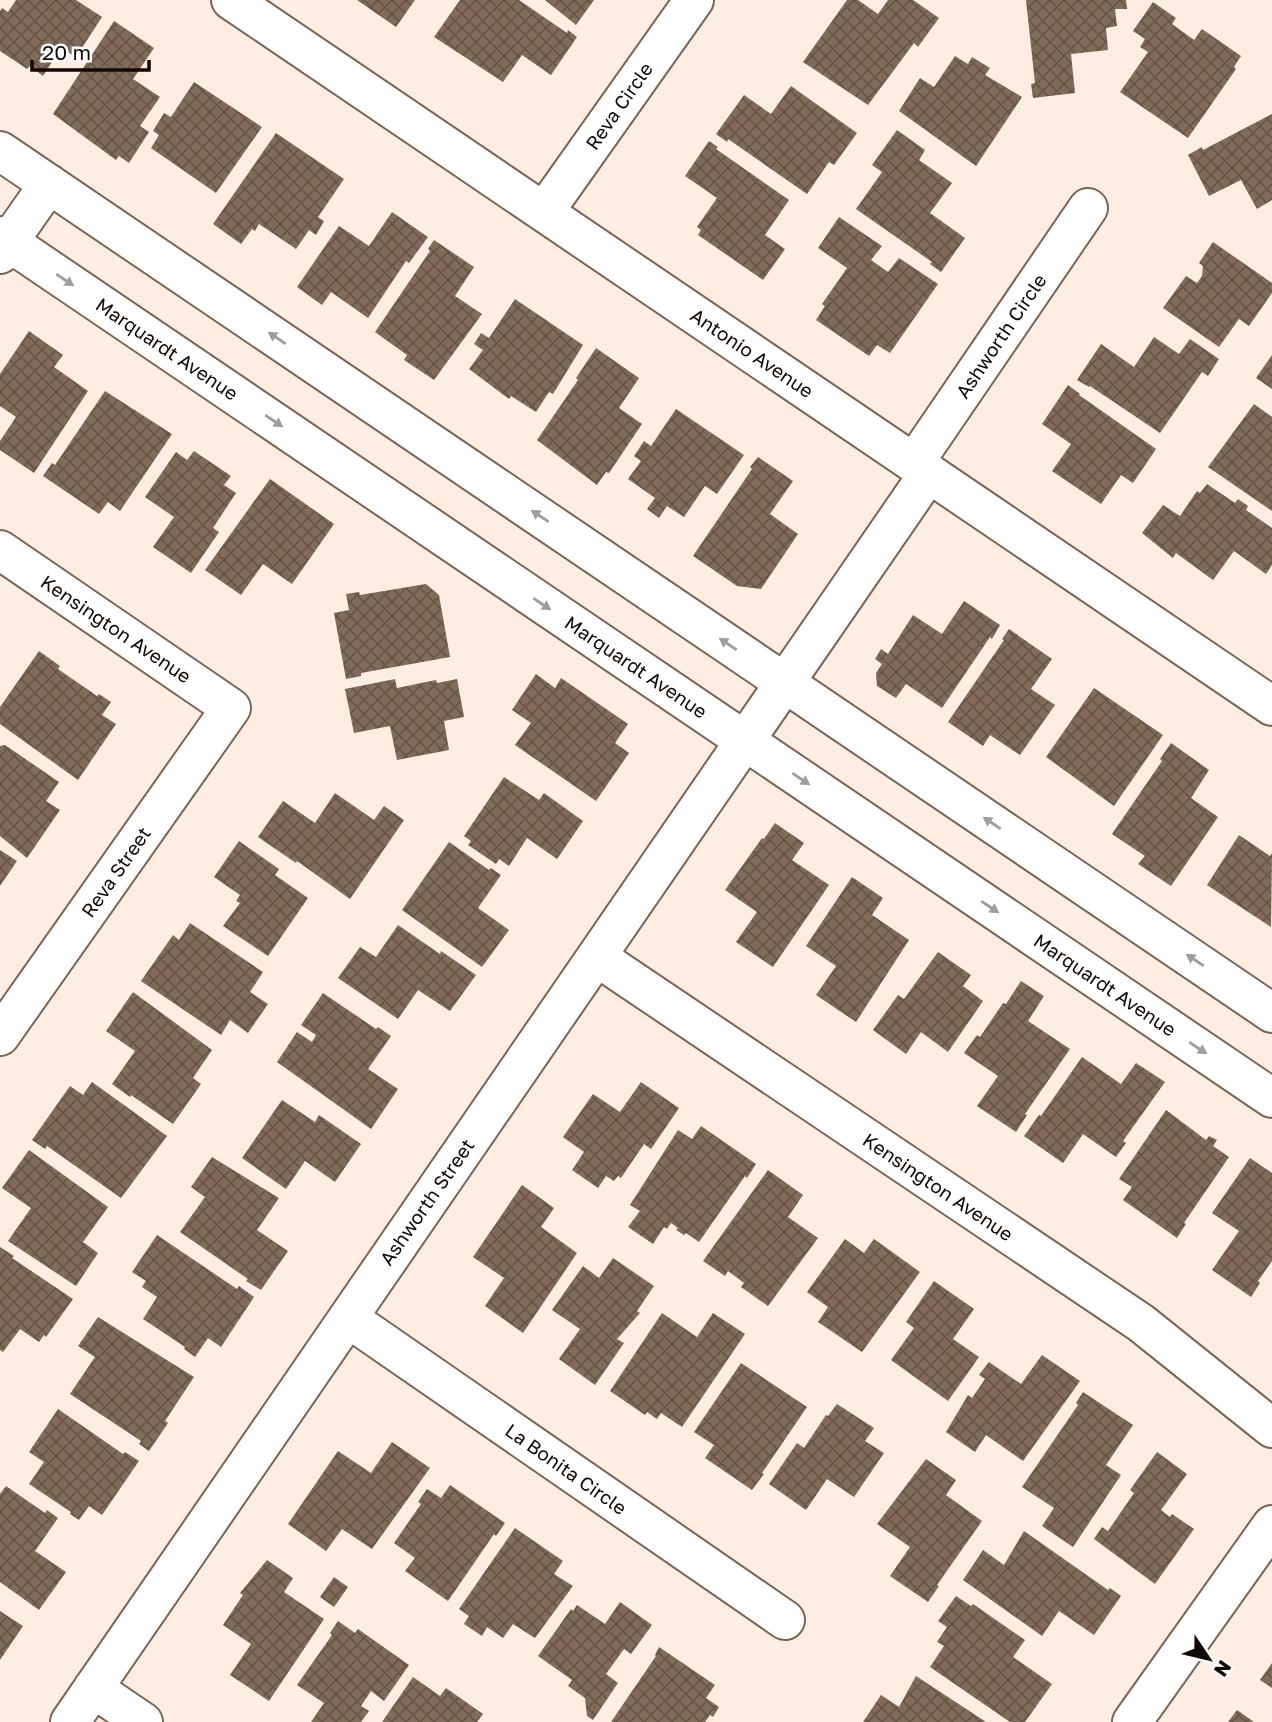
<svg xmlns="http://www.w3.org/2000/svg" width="1272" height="1722" viewBox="0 0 1272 1722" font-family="'Golos Text',sans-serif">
	<defs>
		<pattern id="building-cross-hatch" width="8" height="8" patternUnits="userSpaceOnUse" patternTransform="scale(1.75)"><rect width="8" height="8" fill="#816b5a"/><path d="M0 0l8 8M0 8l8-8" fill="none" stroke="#685648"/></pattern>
	</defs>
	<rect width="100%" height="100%" fill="#fdede2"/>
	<!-- building -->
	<path fill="url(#building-cross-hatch)" d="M16 0H76L102 17 76 57 61 48 43 76 30 66 27 69 0 51V11L2 8 8 12Z
		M357 0H415L396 27Z
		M460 0H519L567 33 568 30 577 37 551 75 522 55 503 82 434 37Z
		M545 0H594L576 25Z
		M847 0H858L878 14 888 0H913L939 18 918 47 914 43 868 105 803 62Z
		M1026 0H1126L1127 9H1115L1117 26 1106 28 1108 50 1071 54 1075 93 1033 98 1031 84 1035 83Z
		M1153 2 1176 18 1172 24 1194 40 1202 29 1241 56 1234 67 1236 69 1188 138 1120 92 1148 52 1140 47 1145 39 1133 31Z
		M114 21 154 48 133 79 160 97 140 126 149 132 129 163 119 156 116 160 53 114Z
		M955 56 968 64 972 57 990 68 985 75 1022 97 976 166 899 111 920 78 934 87Z
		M194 82 262 127 216 193 151 148 159 135 153 131 164 113 171 117Z
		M791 86 857 133 834 165 829 162 807 194 728 139 727 142 716 134 744 95 771 114Z
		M1272 114V200L1257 209 1241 180 1209 196 1188 155 1202 147 1203 150Z
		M897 130 925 150 919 160 952 183 930 213 965 238 941 272 930 264 932 262 856 209 882 172 872 165Z
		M276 133 344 179 318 217 324 221 316 235 309 230 296 249 259 224 255 231 252 229 241 244 213 224Z
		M709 141 718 147 716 149 789 200 765 235 785 249 763 280 698 235 701 230 697 227 717 198 685 176Z
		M392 212 428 237 409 263 406 261 368 318 331 292 322 305 297 287 339 226 369 246Z
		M839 217 882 246 871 260 888 272 899 258 938 284 890 353 877 345 869 356 816 320 825 306 822 304 847 268 818 248Z
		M434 240 474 267 455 296 482 314 434 380 404 360 407 355 375 332 430 251 428 249Z
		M1213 242 1272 283V293L1249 326 1239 319 1219 347 1163 308 1186 276 1197 283 1202 276 1203 266 1199 263Z
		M515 299 583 345 553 394 549 392 536 412 511 396 509 399 469 369 483 350 474 344 481 333 489 338Z
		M29 331 63 355 54 367 88 391 34 473 0 450V441L16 417 0 406V374Z
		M1154 337 1179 354 1190 339 1219 359 1208 376 1202 372 1160 433 1090 386 1089 387 1077 380 1101 344 1134 367Z
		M596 348 639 378 619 408 642 424 609 473 606 472 597 485 537 440 578 380 576 378Z
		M1272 355V389L1256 378Z
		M1068 385 1080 394 1079 395 1156 449 1133 483 1121 475 1101 504 1052 471 1071 444 1042 424Z
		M105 391 172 434 120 511 108 502 99 514 43 476 52 463 55 465Z
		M1254 404 1272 417V511L1208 467Z
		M676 409 744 455 717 494 705 486 684 517 667 506 659 518 647 509 655 498 628 479 641 461 634 456 644 441 651 446Z
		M194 451 231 476 224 485 236 493 213 528 219 532 191 573 153 547 174 517 145 497 176 452 187 460Z
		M758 457 793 481 770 514 798 534 761 589 737 586 693 556 752 469 750 467Z
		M270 479 334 524 292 584 263 564 241 595 205 570Z
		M1207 484 1235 503 1238 499 1248 506 1246 510 1272 528V565L1266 574 1234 551 1213 580 1176 553 1173 558 1142 533 1163 505 1180 516 1197 491 1200 493Z
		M426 584 439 595 450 657 361 673V676L346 679 334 613 349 610 346 594 359 592 360 595Z
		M964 601 1000 625 992 639 990 637 942 708 906 684 896 698 877 686 876 673 882 664 875 659 881 649 888 654 913 615 942 634Z
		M1009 629 1052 659 1031 689 1055 705 1020 755 990 735 983 746 948 722 1004 640 1002 639Z
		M39 651 60 666 58 669 97 696 99 694 111 702 102 715 116 724 78 780 0 724V707Z
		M536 674 555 688 561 678 628 724 615 743 629 753 596 801 515 745 531 723 512 710Z
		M395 679 397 688 436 680 437 683 457 679 464 717 444 721 449 750 397 760 390 726 354 733 345 689Z
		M1094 688 1163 735 1114 806 1046 757Z
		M1171 743 1209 770 1191 798 1218 817 1171 886 1138 864 1145 856 1112 834 1162 761 1160 759Z
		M5 745 59 782 46 801 60 810 27 858 0 836V746Z
		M504 777 539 800 544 793 583 821 557 859 527 838 509 866 499 859 496 864 468 845 471 841 464 836Z
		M335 793 374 820 384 806 404 820 350 899 297 861 296 863 258 837 283 801 315 823Z
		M775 823 804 843 792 860 829 885 773 967 736 942 757 912 725 890 762 838 764 839Z
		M1239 835 1270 856 1272 853 1271 927 1207 885Z
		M239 841 279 869 275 875 308 898 268 956 223 926 240 903 236 901 240 895 214 877Z
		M449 842 489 870 491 868 501 875 478 908 509 930 482 967 402 910Z
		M0 850 17 861 0 886Z
		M852 877 883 898 872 915 909 940 856 1022 816 995 836 966 806 946Z
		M190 923 263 972 250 992 268 1004 248 1033 230 1020 221 1035 141 981 173 935 179 940Z
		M398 925 440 954 441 951 476 975 450 1011 418 990 398 1019 338 978 360 947 376 957Z
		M938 952 971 975 963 986 983 1001 948 1052 921 1032 906 1054 873 1030 898 995 904 999Z
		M1021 981 1044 996 1028 1021 1070 1049 1025 1114 1027 1115 1016 1132 977 1106 998 1076 964 1053 977 1035 980 1037 1003 1003 1006 1004Z
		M133 992 212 1050 193 1078 201 1084 173 1124 131 1095 130 1097 112 1084 135 1051 106 1031Z
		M323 993 376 1029 378 1027 391 1036 368 1069 398 1089 371 1129 277 1062 297 1032 312 1042 316 1035 301 1025Z
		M1082 1057 1121 1084 1136 1063 1165 1082 1123 1141 1126 1143 1116 1157 1083 1134 1063 1163 1024 1136 1039 1115 1041 1116Z
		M92 1082 167 1136 121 1198 47 1146 45 1149 32 1140 70 1086 83 1095Z
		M641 1082 679 1108 651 1149 644 1144 621 1178 618 1176 614 1181 606 1176 598 1188 572 1170 584 1152 563 1137 593 1094 620 1112Z
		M282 1100 315 1122 319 1115 361 1144 335 1182 305 1161 286 1189 242 1158Z
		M1166 1110 1206 1140 1209 1136 1217 1140 1213 1146 1229 1157 1184 1223 1186 1224 1177 1238 1123 1200 1132 1187 1119 1179Z
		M701 1126 756 1164 747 1178 745 1176 699 1242 686 1233 684 1235 676 1230 678 1228 671 1223 667 1229 664 1227 653 1244 628 1227 640 1211 630 1205 678 1130 692 1139Z
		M29 1150 108 1207 83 1242 98 1253 76 1286 8 1241 31 1208 2 1188Z
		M212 1157 279 1198 257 1230 288 1251 261 1290 246 1281 248 1279 180 1232 205 1197 191 1187Z
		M1250 1158 1272 1173V1261L1258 1281 1260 1283 1251 1297 1212 1270 1239 1231 1212 1213Z
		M768 1170 803 1195 788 1217 818 1238 768 1306 741 1287 744 1283 728 1271 725 1276 703 1261Z
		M522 1185 554 1208 541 1227 577 1253 523 1333 485 1306 504 1278 473 1257Z
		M157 1235 237 1289 239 1286 254 1297 221 1347 208 1338 195 1357 184 1349 185 1347 143 1319 157 1297 142 1287 146 1281 132 1272Z
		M845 1239 864 1253 874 1239 920 1272 862 1352 818 1322 828 1307 807 1292Z
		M0 1247 14 1256 12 1258 73 1299 46 1337 44 1335 39 1342 20 1329 3 1352 0 1350Z
		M613 1258 654 1286 637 1311 640 1313 617 1339 624 1343 595 1385 559 1359 580 1329 552 1310 583 1266 599 1278Z
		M934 1281 974 1309 953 1339 979 1357 948 1401 891 1360 914 1328 906 1322Z
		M662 1313 697 1337 713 1313 745 1334 682 1427 661 1413 657 1419 647 1412 645 1415 610 1391Z
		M98 1317 194 1377 165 1421 168 1423 149 1451 139 1444 141 1441 70 1394 95 1357 78 1346Z
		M1042 1355 1080 1381 1023 1461 986 1435 975 1452 946 1432 968 1395 972 1398 985 1379 979 1375 989 1362 1021 1384Z
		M741 1363 807 1407 762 1473 764 1474 752 1490 705 1458 714 1445 694 1432Z
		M1083 1392 1133 1425 1106 1465 1121 1475 1073 1547 1042 1526 1054 1508 1022 1487 1078 1405 1076 1403Z
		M837 1404 874 1428 865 1441 884 1453 854 1497 827 1479 806 1510 769 1484 797 1443 804 1448 826 1415 828 1416Z
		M58 1409 123 1454 125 1452 139 1461 102 1515 89 1506 79 1520 70 1514 71 1512 29 1484 44 1462 29 1452Z
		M392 1442 430 1468 372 1549 342 1529 326 1551 288 1524 338 1451 371 1473Z
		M1157 1452 1187 1474 1161 1510 1170 1517 1172 1514 1194 1529 1155 1584 1094 1539 1102 1527 1108 1531 1134 1493 1130 1490Z
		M926 1459 956 1480 946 1495 982 1521 937 1585 939 1586 928 1602 890 1576 910 1547 877 1524Z
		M450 1485 505 1523 496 1536 494 1534 448 1601 405 1571 415 1558 394 1543 421 1504 418 1502 427 1489 441 1498Z
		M6 1486 45 1513 47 1510 58 1518 35 1551 66 1572 39 1610 0 1582V1494Z
		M515 1528 563 1561 554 1574 573 1586 535 1638 513 1624 503 1638 487 1627 482 1636 464 1624 469 1616 459 1609Z
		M1024 1531 1108 1590 1110 1588 1121 1596 1094 1635 1059 1611 1042 1636 963 1580 983 1550 1004 1565Z
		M267 1560 293 1578 284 1592 324 1619 269 1701 230 1675 251 1644 223 1625 243 1595 240 1593Z
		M334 1577 348 1587 334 1607 320 1597Z
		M956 1596 971 1606 973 1604 1025 1640 1013 1657 1052 1684 1025 1722H1010L930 1667 944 1646 937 1642 947 1627 938 1621Z
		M620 1602 652 1625 631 1654 624 1649 606 1674 618 1683 593 1720 587 1716 585 1698 568 1686 572 1680 538 1656 571 1609 573 1611 577 1605 605 1624Z
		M0 1611 23 1626 0 1660Z
		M338 1621 355 1633 358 1629 409 1665 384 1701 371 1691 361 1706 369 1711 361 1722H311L324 1703 297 1685 332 1635 330 1633Z
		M659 1647 715 1685 706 1698 719 1707 713 1717 710 1715 705 1722H611L656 1656 655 1655Z
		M1272 1663V1688L1260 1680Z
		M916 1676 986 1722H863L881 1695 899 1707Z
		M413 1677 440 1696 446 1688 483 1714 477 1722H382Z
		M1237 1710 1254 1722H1228Z"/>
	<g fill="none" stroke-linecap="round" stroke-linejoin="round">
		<defs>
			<path id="minor" d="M231 0 1272 706
				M544 212 694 0
				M0 254 49 184
				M914 463 1088 208
				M0 550 231 708 0 1036
				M597 957 1141 1323 1272 1428
				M348 1318 785 1620
				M93 1688 143 1722
				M70 1722 929 473
				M1132 1722 1272 1525"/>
			<path id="secondary" d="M0 151 1272 1013
				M0 236 1272 1098"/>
		</defs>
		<!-- minor casing -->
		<use href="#minor" stroke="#7b6454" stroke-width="42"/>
		<!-- secondary casing -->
		<use href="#secondary" stroke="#7b6454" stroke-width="42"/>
		<!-- minor -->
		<use href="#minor" stroke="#fff" stroke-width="38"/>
		<!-- secondary -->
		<use href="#secondary" stroke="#fff" stroke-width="38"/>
	</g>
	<!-- one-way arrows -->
	<defs><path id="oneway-solid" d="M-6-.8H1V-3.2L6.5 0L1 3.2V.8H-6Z" transform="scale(1.75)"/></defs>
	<g fill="#a09d9b">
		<use href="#oneway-solid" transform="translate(65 280) rotate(34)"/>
		<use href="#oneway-solid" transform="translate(277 338) rotate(-146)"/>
		<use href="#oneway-solid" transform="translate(274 421) rotate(34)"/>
		<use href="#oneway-solid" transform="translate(540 516) rotate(-146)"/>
		<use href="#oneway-solid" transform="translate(542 604) rotate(34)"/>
		<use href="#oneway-solid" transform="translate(728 644) rotate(-146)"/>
		<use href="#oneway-solid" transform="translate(801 779) rotate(34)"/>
		<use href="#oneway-solid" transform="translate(992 823) rotate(-146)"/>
		<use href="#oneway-solid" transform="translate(990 907) rotate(34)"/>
		<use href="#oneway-solid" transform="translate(1195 960) rotate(-146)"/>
		<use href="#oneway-solid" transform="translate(1198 1048) rotate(34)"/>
	</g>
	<g text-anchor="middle" stroke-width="6" stroke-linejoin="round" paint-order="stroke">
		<!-- street labels -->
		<g font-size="19" fill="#120905" stroke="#fff">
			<text transform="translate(619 106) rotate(-55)" y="7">Reva Circle</text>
			<text transform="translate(1001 336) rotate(-56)" y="7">Ashworth Circle</text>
			<text transform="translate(167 349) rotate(34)" y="7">Marquardt Avenue</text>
			<text transform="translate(752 353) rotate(34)" y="7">Antonio Avenue</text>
			<text transform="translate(116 629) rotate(34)" y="7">Kensington Avenue</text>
			<text transform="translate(636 667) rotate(34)" y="7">Marquardt Avenue</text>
			<text transform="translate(116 872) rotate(-55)" y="7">Reva Street</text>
			<text transform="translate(1105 985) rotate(34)" y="7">Marquardt Avenue</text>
			<text transform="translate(938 1187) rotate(34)" y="7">Kensington Avenue</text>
			<text transform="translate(427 1202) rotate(-55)" y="7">Ashworth Street</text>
			<text transform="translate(566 1469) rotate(35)" y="7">La Bonita Circle</text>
		</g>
	</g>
	<!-- north arrow -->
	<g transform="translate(1209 1659) rotate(125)" stroke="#ffffff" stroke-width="5" paint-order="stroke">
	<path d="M0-5L12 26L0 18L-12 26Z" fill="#120905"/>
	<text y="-10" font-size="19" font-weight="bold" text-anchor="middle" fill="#120905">N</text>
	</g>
	<!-- scale -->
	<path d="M32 60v10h117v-10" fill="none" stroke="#120905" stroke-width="3.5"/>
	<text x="42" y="60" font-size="21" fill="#120905" stroke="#ffffff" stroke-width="5" paint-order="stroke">20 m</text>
</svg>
